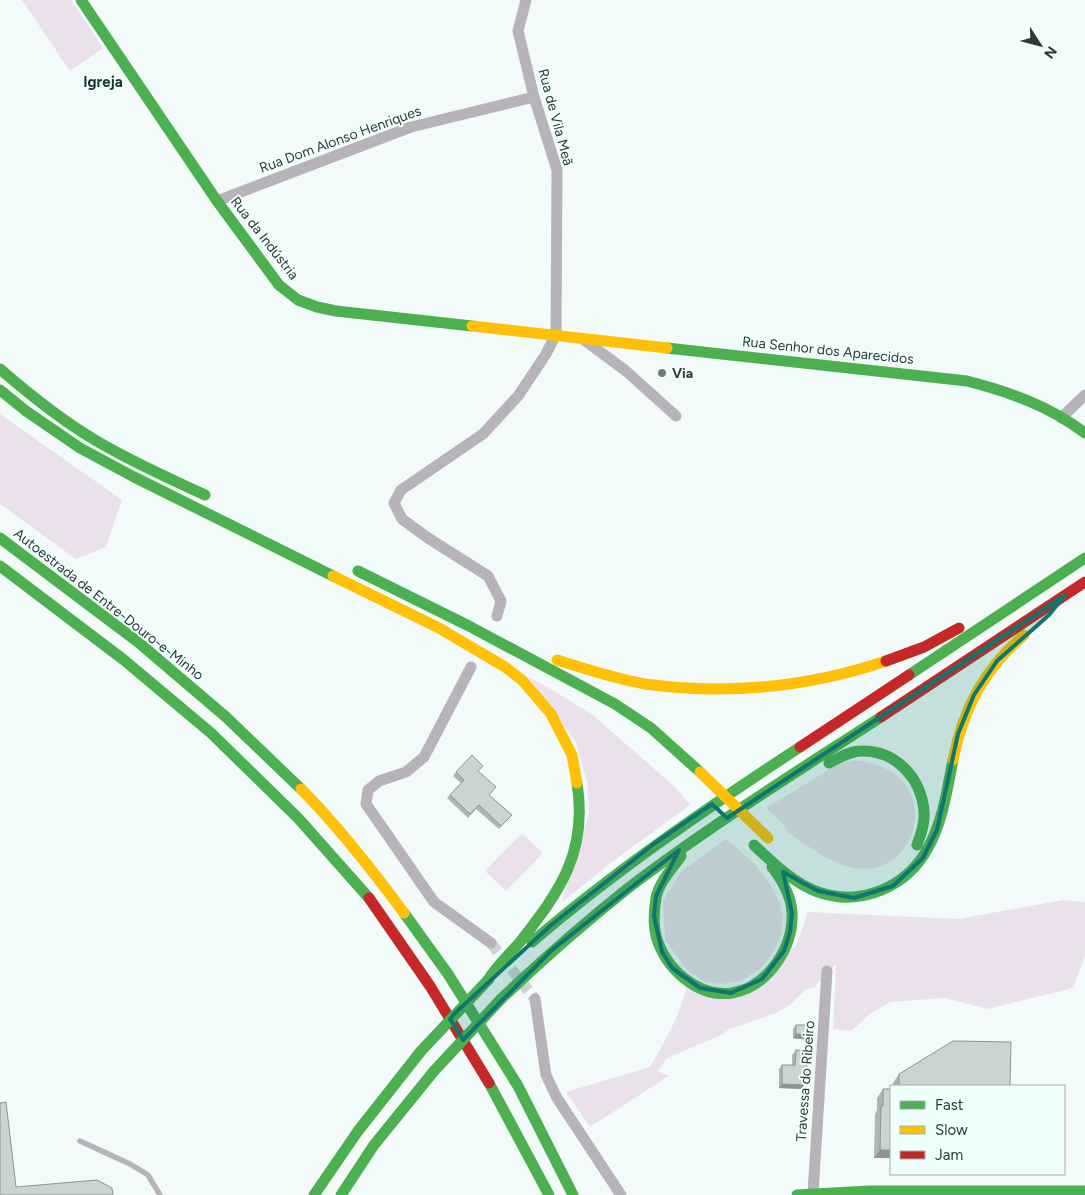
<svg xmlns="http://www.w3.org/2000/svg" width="1085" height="1195" viewBox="0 0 1085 1195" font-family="Figtree,sans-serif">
	<rect width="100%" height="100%" fill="#f2fbf9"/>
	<!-- green -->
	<path fill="#eae1ec" d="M22 0H71L103 48 70 71Z
		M0 414 122 500 106 547 76 559 0 504Z
		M527 676 554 691 594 716 675 787 690 805 616 859 562 902 589 813 587 782 576 742Z
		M853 760C949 768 921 879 855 868 830 864 809 846 788 833L784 825 766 808 835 766Z
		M522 833 543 853 506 891 485 871Z
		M726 839 754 863 770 884 780 903 783 918 781 935 772 954 760 969 741 981 721 984 705 982 688 971 665 940 663 901 681 872Z
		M1064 900 1085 902V956L1073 988 988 1009 944 998 890 1002 870 1014 851 1031 833 1029 836 964 814 987 805 990 790 1005 776 1013 730 1029 719 1036 667 1058 658 1071 666 1075H670L590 1127 566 1092 650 1067C664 1042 680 1017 686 988L727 998 796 946 808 912 958 919Z"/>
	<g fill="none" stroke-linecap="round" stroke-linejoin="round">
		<!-- street-tunnel -->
		<path stroke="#cbd4d2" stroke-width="11" stroke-dasharray="11 5.5" stroke-linecap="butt" d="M491 943 535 999"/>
		<!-- lane -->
		<path stroke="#b6b4b8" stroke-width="5.5" d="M80 1141 130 1164 148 1175 160 1195"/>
		<!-- street -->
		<path stroke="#b6b4b8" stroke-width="11" d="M217 201 411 127 534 97
			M583 339 626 371 676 416
			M1061 418 1085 395
			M497 616 501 601 488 576 428 538 402 519 394 503 401 490 483 434 518 396 546 354 556 334 557 170 534 97 518 31 526 0
			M471 667 424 757 406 772 379 781 368 790 366 804 434 902 491 943
			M535 999 546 1075 557 1098 621 1195
			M813 1193 827 971"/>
		<!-- fast -->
		<path stroke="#4caf50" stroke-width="11" d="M81 0 217 201 279 285 298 300 317 307 336 311 472 326
			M667 348 967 381C1010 392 1049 406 1085 433
			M0 369C30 395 61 420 95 440 130 461 168 478 205 495
			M0 390 26 411 80 448 134 477 333 576
			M0 538 138 642 226 717 301 789
			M0 566 124 660 211 733 298 818 369 898
			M358 571 469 626 615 704 651 728 700 772
			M909 675 1085 558
			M829 763C839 758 850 751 861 751 896 750 921 778 924 811 925 823 921 834 917 845
			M754 845C773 863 793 883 818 892 861 907 907 887 928 848 943 821 947 790 953 760
			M681 856C672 869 659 882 656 898 654 910 653 924 656 936 665 968 697 998 732 993 768 987 794 947 792 912 791 895 782 880 772 867
			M404 913 448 974 518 1086 573 1195
			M532 942C616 870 707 808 800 747
			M488 980C497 965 509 955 520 942 560 891 588 852 577 783
			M501 999C541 961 583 924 627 889 708 827 795 773 881 717
			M489 1083 549 1195
			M314 1195 358 1131 421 1051
			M341 1195 374 1145 434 1071
			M797 1195 869 1191H1085"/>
		<!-- slow -->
		<path stroke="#ffc107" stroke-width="11" d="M472 326 667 348
			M333 576 439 628 505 667 522 680 551 714 572 755 577 783
			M557 660C586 669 615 679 645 684 726 695 809 687 886 661
			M953 760C963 709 984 669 1024 635
			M301 789C338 826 373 871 404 913"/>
		<!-- jam -->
		<path stroke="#c62828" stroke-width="11" d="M886 661 924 647 959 628
			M881 717 1085 582
			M800 747 909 675
			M369 898 430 986 489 1083"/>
		<!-- fast-bridge -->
		<path stroke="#4caf50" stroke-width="11" d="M421 1051 488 980
			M434 1071 501 999"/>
		<!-- slow-bridge -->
		<path stroke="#ffc107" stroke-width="11" d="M700 772 768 838"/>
	</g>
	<!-- wall -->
	<path fill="#acb7b5" d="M478 771 496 787 489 795 512 815 499 829 476 809 468 818 447 798 461 783 453 776 456 772Z
		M796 1025 811 1035 808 1040 793 1038V1029Z
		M796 1050 809 1062 807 1064 805 1081 801 1089 779 1088V1069L782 1065H792V1055Z
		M899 1074 1010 1086H893V1083Z
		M883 1089H891V1158H874L875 1114 877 1110V1098Z"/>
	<!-- shaded-wall -->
	<path fill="#8c9593" d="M796 1034 811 1035 808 1040 793 1038Z
		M782 1084 804 1085 801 1089 779 1088Z
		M880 1150H891V1158H874Z"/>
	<!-- building -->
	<path fill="#c8d5d2" stroke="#8c9593" d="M472 755 483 766 478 771 496 787 489 795 512 815 501 826 479 805 470 814 450 795 464 780 456 772Z
		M796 1025H812L811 1035 796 1034Z
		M953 1041 1011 1042 1010 1086H899V1074Z
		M796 1050 810 1051 809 1062H807V1077H805L804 1085 782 1084V1065H795Z
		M883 1089H891V1150H880L881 1106H883Z
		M6 1102 16 1187 97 1180 112 1188 113 1195H0V1103Z"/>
	<!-- marked area -->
	<path fill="#0f766e" fill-opacity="0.2" stroke="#0f766e" stroke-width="4" stroke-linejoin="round" d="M1065 595 1049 615 997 661 974 695 958 734 937 830 923 858 893 886 854 898 818 891 783 872 792 913 790 932 784 951 762 979 731 993 700 988 672 968 662 952 654 916 656 896 679 850 552 950 463 1040 450 1019 455 1013 550 926 655 843 712 804 727 818Z"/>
	<!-- markers -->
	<circle fill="#737d7b" stroke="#eefffc" stroke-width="2" cx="662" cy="373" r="5"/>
	<g text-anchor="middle" stroke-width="4" stroke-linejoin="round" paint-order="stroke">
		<!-- street labels -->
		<g font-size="14" fill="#2e3937" stroke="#eefffc">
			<text transform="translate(556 117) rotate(75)" y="5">Rua de Vila Meã</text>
			<text transform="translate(340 139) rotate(-20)" y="5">Rua Dom Alonso Henriques</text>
			<text transform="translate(265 238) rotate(52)" y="5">Rua da Indústria</text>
			<text transform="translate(828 350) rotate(6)" y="5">Rua Senhor dos Aparecidos</text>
			<text transform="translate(109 604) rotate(38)" y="5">Autoestrada de Entre-Douro-e-Minho</text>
			<text transform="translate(805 1081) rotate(-86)" y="5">Travessa do Ribeiro</text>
		</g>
		<!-- poi labels -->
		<g font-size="14" font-weight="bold" fill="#2e3937" stroke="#eefffc" text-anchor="start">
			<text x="672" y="378">Via</text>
		</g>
		<!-- neighbourhood labels -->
		<g font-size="15" font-weight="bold" fill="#1c332f" stroke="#eefffc">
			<text x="103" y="87">Igreja</text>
		</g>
	</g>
	<!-- legend -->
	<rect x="890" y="1085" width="175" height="90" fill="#eefffc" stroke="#a1b0ad"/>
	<rect x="900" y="1101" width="25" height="8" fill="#4caf50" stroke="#a1b0ad"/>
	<text x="935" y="1110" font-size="15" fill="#2e3937">Fast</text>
	<rect x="900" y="1126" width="25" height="8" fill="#ffc107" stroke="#a1b0ad"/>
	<text x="935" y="1135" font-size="15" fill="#2e3937">Slow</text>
	<rect x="900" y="1151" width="25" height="8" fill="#c62828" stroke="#a1b0ad"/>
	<text x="935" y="1160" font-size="15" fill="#2e3937">Jam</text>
	<!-- north arrow -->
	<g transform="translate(1040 45) rotate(126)" stroke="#eefffc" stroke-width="4" paint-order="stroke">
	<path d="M0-4L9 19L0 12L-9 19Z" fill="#2e3937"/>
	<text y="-8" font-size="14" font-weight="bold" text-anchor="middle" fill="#2e3937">N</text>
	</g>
</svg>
